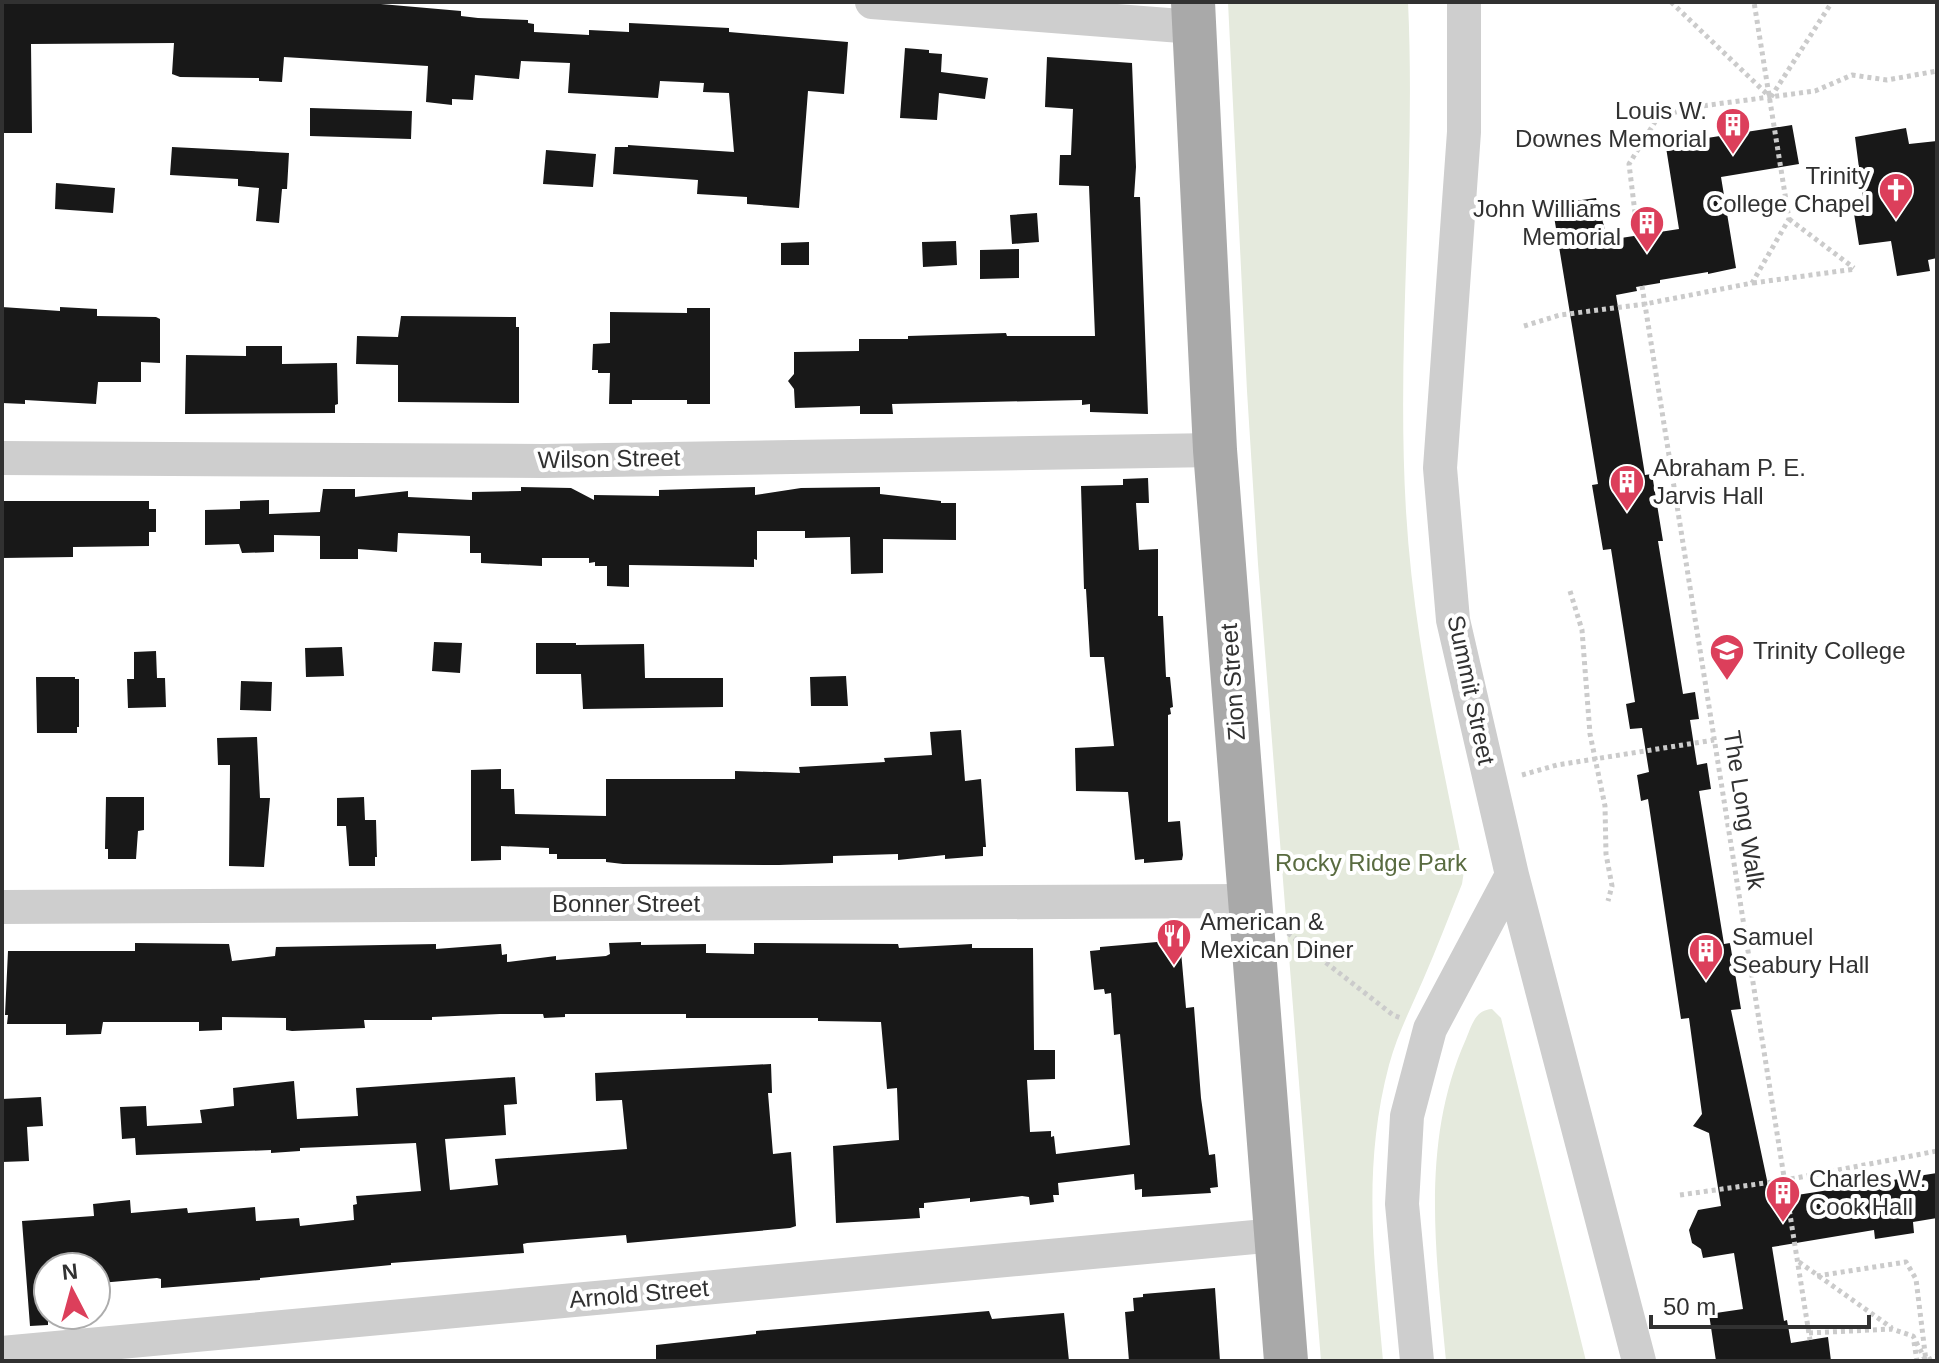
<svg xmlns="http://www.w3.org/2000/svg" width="1939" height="1363" viewBox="0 0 1939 1363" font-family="Arial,sans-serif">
	<rect width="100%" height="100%" fill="#fff"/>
	<!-- green -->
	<path fill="#e5eadd" d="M1228 2H1408C1416 172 1396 342 1406 511 1413 632 1440 752 1464 871L1462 884C1449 916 1437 948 1423 980 1411 1008 1397 1035 1389 1065 1362 1167 1374 1258 1383 1361H1321L1258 564 1247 391Z
		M1492 1009 1501 1018 1586 1361H1446C1436 1253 1420 1142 1466 1039 1472 1025 1475 1010 1492 1009Z"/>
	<!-- building -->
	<path fill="#181818" d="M2 2H358L461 11V16L478 18 528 20V23L534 24V32L589 35V30L629 32V23L729 28V32L848 42 844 94 808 91 799 208 747 204V197L697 194 698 180 613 174 615 147H628V145L734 152 729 93 703 92 704 83 660 81 658 98 568 93 570 63 521 61 519 79 475 75 473 100 452 99V105L426 102 428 66 284 57 282 82 259 81V78L180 77 172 74 174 43 31 44 32 133H2Z
		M905 48 929 50V53L942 54 941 72 988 78 985 99 939 93 937 120 900 118Z
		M1047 57 1132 63 1136 167 1134 197H1140L1148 414 1090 412V404L1082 405V400L892 404 893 414H860V406L795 408 794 389 788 381 794 374V352L859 351V339H908V336L1006 333 1007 336H1095L1089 186 1059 185 1060 155H1071L1073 109 1045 107Z
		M310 108 412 111 411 139 310 136Z
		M1792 125 1799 164 1721 177 1736 268 1708 274V272L1660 280V283L1636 287 1637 291 1616 295 1645 475 1652 474 1663 541H1658L1683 694 1695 692 1699 719 1690 720 1697 765 1707 763 1711 789 1699 791 1724 944 1730 943 1741 1009 1731 1010 1771 1199 1937 1173V1218L1913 1222 1914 1233 1875 1239 1874 1230 1772 1247 1784 1321 1787 1320 1791 1343 1828 1337 1831 1361H1716L1709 1314 1743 1309 1734 1253 1703 1258 1701 1249 1692 1243 1689 1230 1698 1210 1721 1206 1709 1133 1693 1126 1702 1114 1689 1018 1681 1019 1648 799 1641 801 1637 775 1649 772 1642 728 1630 729 1626 704 1635 702 1611 549 1603 550 1592 485 1598 484 1552 204 1596 198 1608 240 1679 229 1665 141 1706 135 1707 138Z
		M1906 128 1909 144 1937 141V258L1928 260 1930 271 1897 276 1891 241 1859 245 1852 201 1863 199 1855 137Z
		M172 147 289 153 287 189H282L279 223 256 221 259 188 238 186V179L170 175Z
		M546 150 596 154 593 187 543 184Z
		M56 183 115 188 113 213 55 209Z
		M1037 213 1039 242 1012 244 1010 215Z
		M956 241 957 265 923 267 922 242Z
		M809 242V265H781V243Z
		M1019 249V278L980 279V250Z
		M2 307 60 311V307L97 309V316L156 317 160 319V363L141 362V382H98L96 404 25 400V404L2 403Z
		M687 308H710V404H687V400H632V404H609L610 373H598V370H592L593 344 610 343V312L687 313Z
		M401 316 516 317V327H519V403L398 402V365L356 364 357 336 398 337Z
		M246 346H282V364L337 363 338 404 335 405V413L185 414 186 355 246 356Z
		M1148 478 1149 503H1136L1139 550 1158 549V616H1163L1166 677H1170L1173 707 1170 708 1171 714 1168 715V822L1180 821 1183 855 1182 860 1144 863V859L1135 860 1128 792 1076 791 1075 748 1114 746 1104 657H1090L1086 589H1084L1081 486 1123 485V479Z
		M521 487 571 488 594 500V495L659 496V490L755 487V495L801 488 880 487V494L941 501V503H956V540L883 539V573L851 574 850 537 805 538V531H757V560L754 559V567L629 565V587L607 586V566H595V562L589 563V558H542V566L481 563V553H470V536L398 533 397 552 358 549V559H320V536L274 535V552L242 553 239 544 205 545V510L240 509V501L269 500V514L320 512 323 489H355V497L408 491V497L472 500V492L521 491Z
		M2 501H149V509H156V532H149V546L73 547V557L2 558Z
		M434 642 462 643 460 673 432 671Z
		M536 643H576V645L644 644 645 678H723V707L583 709 581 674H536Z
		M342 647 344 676 306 677 305 648Z
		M156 651 157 678H165L166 707 128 708 127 679H134V652Z
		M846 676 848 706H811L810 677Z
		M36 677H75V679H79V727H77V733H37Z
		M241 681 272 682 271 711 240 710Z
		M961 730 965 781 981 779 986 847H983V856L945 859V855L898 860V854L833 856V863L779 865 623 864 606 862V859H557V854H549V848L501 846V860L471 861V770L501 769V789H514L515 814 606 816V779H735V771L800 773 799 767 885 762 884 758 932 755 930 732Z
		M257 737 260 798H270L264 867 229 866 230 765H218L217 738Z
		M106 797H144V830L138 831 136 859H108V849H105Z
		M364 797 365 820H376L377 857H375V866H349L346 826H337V798Z
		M1180 940 1186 1008 1194 1007 1201 1098 1209 1155 1215 1154 1218 1187 1210 1188 1211 1193 1142 1197V1189L1135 1190 1134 1174 1058 1183 1059 1195H1053L1054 1202 1030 1205 1029 1197 1022 1196 970 1202V1198L924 1203V1208H919L920 1218 890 1220 836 1223 833 1146 899 1140 897 1088 887 1089 881 1022 818 1021V1018H686V1014H565V1017L544 1018 543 1014H500L432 1017V1020H364L365 1028 292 1031 286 1030V1018L222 1017V1030L199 1031V1022H103L101 1034 66 1035V1024H7L8 1015H5L8 951H135V943L229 944 232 961 275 956 276 947 436 944V949L501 944 502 955 507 954V962L556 956V960L606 956 610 954 609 943 641 942V945L706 944V953L754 954V943L898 944 899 948 972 944V948H1033L1034 1050H1055V1079L1027 1080 1030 1132 1051 1131V1137L1054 1136 1056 1154 1130 1145 1120 1034 1114 1035 1111 993 1105 994 1104 989 1094 990 1090 951 1100 950V947Z
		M771 1064 772 1093H768L773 1154 791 1152 796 1226 790 1228 627 1243 626 1235 527 1243 523 1244 524 1253 391 1263V1265L260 1278V1280L161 1288V1279L157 1278 100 1283 99 1267H48V1325L30 1326 22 1221 94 1216 93 1204 130 1200 131 1213 187 1208 188 1213 255 1207 256 1221 299 1218 300 1226 354 1220 353 1205 357 1204 356 1196 421 1191 416 1143 300 1148V1151L271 1153V1150L136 1155 135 1138 122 1139 120 1107 146 1106 147 1126 202 1123 200 1110 234 1106 233 1088 294 1081 297 1119 358 1116 356 1088 515 1077 517 1104 504 1105 506 1135 445 1139 450 1190 498 1185 495 1159 627 1149 622 1100 596 1101 595 1073Z
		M41 1097 43 1126 27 1127 29 1161 2 1162V1099Z
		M1215 1288 1220 1361H1129L1125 1312 1134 1311 1133 1298 1143 1297V1294Z
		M989 1311 992 1319 1064 1313 1069 1361H656V1345L756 1334V1331Z"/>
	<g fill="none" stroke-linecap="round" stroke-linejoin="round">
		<!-- path -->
		<path stroke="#cbcbcb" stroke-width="5" stroke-dasharray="4 4" stroke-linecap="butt" d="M1671 2 1770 97
			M1771 97 1832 2
			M1789 219 1854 268
			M1637 229 1629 164 1658 117 1694 107 1815 91 1852 75 1887 80 1937 71
			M1753 283 1855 269
			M1642 286 1810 1340
			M1524 326 1560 315 1645 304 1752 283 1789 219 1754 2
			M1570 591 1582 630 1590 734 1605 806 1606 854 1612 886 1608 901
			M1522 775 1557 765 1714 740
			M1288 933 1393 1015 1401 1018
			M1680 1195 1786 1180 1937 1151
			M1799 1262 1892 1328
			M1817 1276 1906 1262 1916 1279 1926 1361
			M1809 1333 1892 1329 1913 1336 1926 1361 1937 1356
			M1914 1342 1917 1361"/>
		<!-- minor -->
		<path stroke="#cecece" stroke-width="34" d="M872 2 1194 27
			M1464 2V132L1440 468 1453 620 1512 875 1639 1361
			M2 458 543 461 1215 450
			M2 907 1250 901
			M2 1353 1276 1235
			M1417 1361 1402 1204 1407 1116 1430 1029 1512 875"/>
		<!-- major -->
		<path stroke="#a9a9a9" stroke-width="44" d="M1193 2 1215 450 1286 1361"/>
	</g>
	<!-- icons -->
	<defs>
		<symbol id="building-pin" viewBox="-11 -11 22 30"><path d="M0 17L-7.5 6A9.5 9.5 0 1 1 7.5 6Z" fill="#dc3f5b" stroke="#fff"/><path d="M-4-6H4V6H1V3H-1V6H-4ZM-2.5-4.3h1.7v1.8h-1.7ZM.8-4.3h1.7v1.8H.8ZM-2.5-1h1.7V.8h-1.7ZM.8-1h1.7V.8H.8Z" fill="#fff"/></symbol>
		<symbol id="church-pin" viewBox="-11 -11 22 30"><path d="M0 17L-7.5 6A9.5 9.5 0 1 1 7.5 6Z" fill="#dc3f5b" stroke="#fff"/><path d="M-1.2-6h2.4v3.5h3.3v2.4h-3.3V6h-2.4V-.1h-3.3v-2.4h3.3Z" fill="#fff"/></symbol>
		<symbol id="university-pin" viewBox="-11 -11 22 30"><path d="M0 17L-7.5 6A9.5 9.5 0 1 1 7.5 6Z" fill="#dc3f5b" stroke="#fff"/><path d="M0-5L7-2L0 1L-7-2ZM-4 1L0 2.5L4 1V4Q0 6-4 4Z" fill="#fff"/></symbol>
		<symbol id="restaurant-pin" viewBox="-11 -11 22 30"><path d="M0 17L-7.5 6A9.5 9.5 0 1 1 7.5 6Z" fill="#dc3f5b" stroke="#fff"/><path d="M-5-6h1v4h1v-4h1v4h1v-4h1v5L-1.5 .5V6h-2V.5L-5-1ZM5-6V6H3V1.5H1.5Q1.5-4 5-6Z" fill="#fff"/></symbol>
	</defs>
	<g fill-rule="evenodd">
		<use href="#building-pin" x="1713" y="105" width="40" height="54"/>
		<use href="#church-pin" x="1876" y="170" width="40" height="54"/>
		<use href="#building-pin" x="1627" y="203" width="40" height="54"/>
		<use href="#building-pin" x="1607" y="462" width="40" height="54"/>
		<use href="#university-pin" x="1707" y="631" width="40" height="54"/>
		<use href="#restaurant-pin" x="1154" y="916" width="40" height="54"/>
		<use href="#building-pin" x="1686" y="931" width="40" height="54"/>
		<use href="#building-pin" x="1763" y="1173" width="40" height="54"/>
	</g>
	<g text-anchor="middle" stroke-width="8" stroke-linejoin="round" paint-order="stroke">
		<!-- poi labels -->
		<g font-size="24" fill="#313131" stroke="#fff" text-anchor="start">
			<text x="1707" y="119" text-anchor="end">Louis W.<tspan x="1707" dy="28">Downes Memorial</tspan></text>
			<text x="1870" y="184" text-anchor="end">Trinity<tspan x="1870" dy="28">College Chapel</tspan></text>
			<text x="1621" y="217" text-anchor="end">John Williams<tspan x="1621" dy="28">Memorial</tspan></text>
			<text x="1653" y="476">Abraham P. E.<tspan x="1653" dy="28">Jarvis Hall</tspan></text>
			<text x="1753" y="659">Trinity College</text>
			<text x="1200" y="930">American &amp;<tspan x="1200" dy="28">Mexican Diner</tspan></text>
			<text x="1732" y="945">Samuel<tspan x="1732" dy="28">Seabury Hall</tspan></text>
			<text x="1809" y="1187">Charles W.<tspan x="1809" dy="28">Cook Hall</tspan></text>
		</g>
		<!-- street labels -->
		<g font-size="24" fill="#313131" stroke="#fff">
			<text transform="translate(609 459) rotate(-1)" y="8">Wilson Street</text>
			<text transform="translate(1233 682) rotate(-94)" y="8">Zion Street</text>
			<text transform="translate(1471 690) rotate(78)" y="8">Summit Street</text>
			<text transform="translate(1744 810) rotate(81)" y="8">The Long Walk</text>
			<text x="626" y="912">Bonner Street</text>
			<text transform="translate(639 1294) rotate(-5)" y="8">Arnold Street</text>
		</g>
		<!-- park labels -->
		<g font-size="24" fill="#596b40" stroke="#fff">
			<text x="1371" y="871">Rocky Ridge Park</text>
		</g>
	</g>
	<!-- border -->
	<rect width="1939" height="1363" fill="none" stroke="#313131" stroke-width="8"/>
	<!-- north arrow -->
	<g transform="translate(72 1291) rotate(354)"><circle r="38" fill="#ffffff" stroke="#adadad" stroke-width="2"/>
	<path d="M0-6L14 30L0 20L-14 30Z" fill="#dc3f5b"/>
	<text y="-12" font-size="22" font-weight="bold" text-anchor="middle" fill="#313131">N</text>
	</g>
	<!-- scale -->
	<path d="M1651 1315v12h218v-12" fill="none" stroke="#313131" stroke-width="4"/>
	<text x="1663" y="1315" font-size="24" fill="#313131" stroke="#ffffff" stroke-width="6" paint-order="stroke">50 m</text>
</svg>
